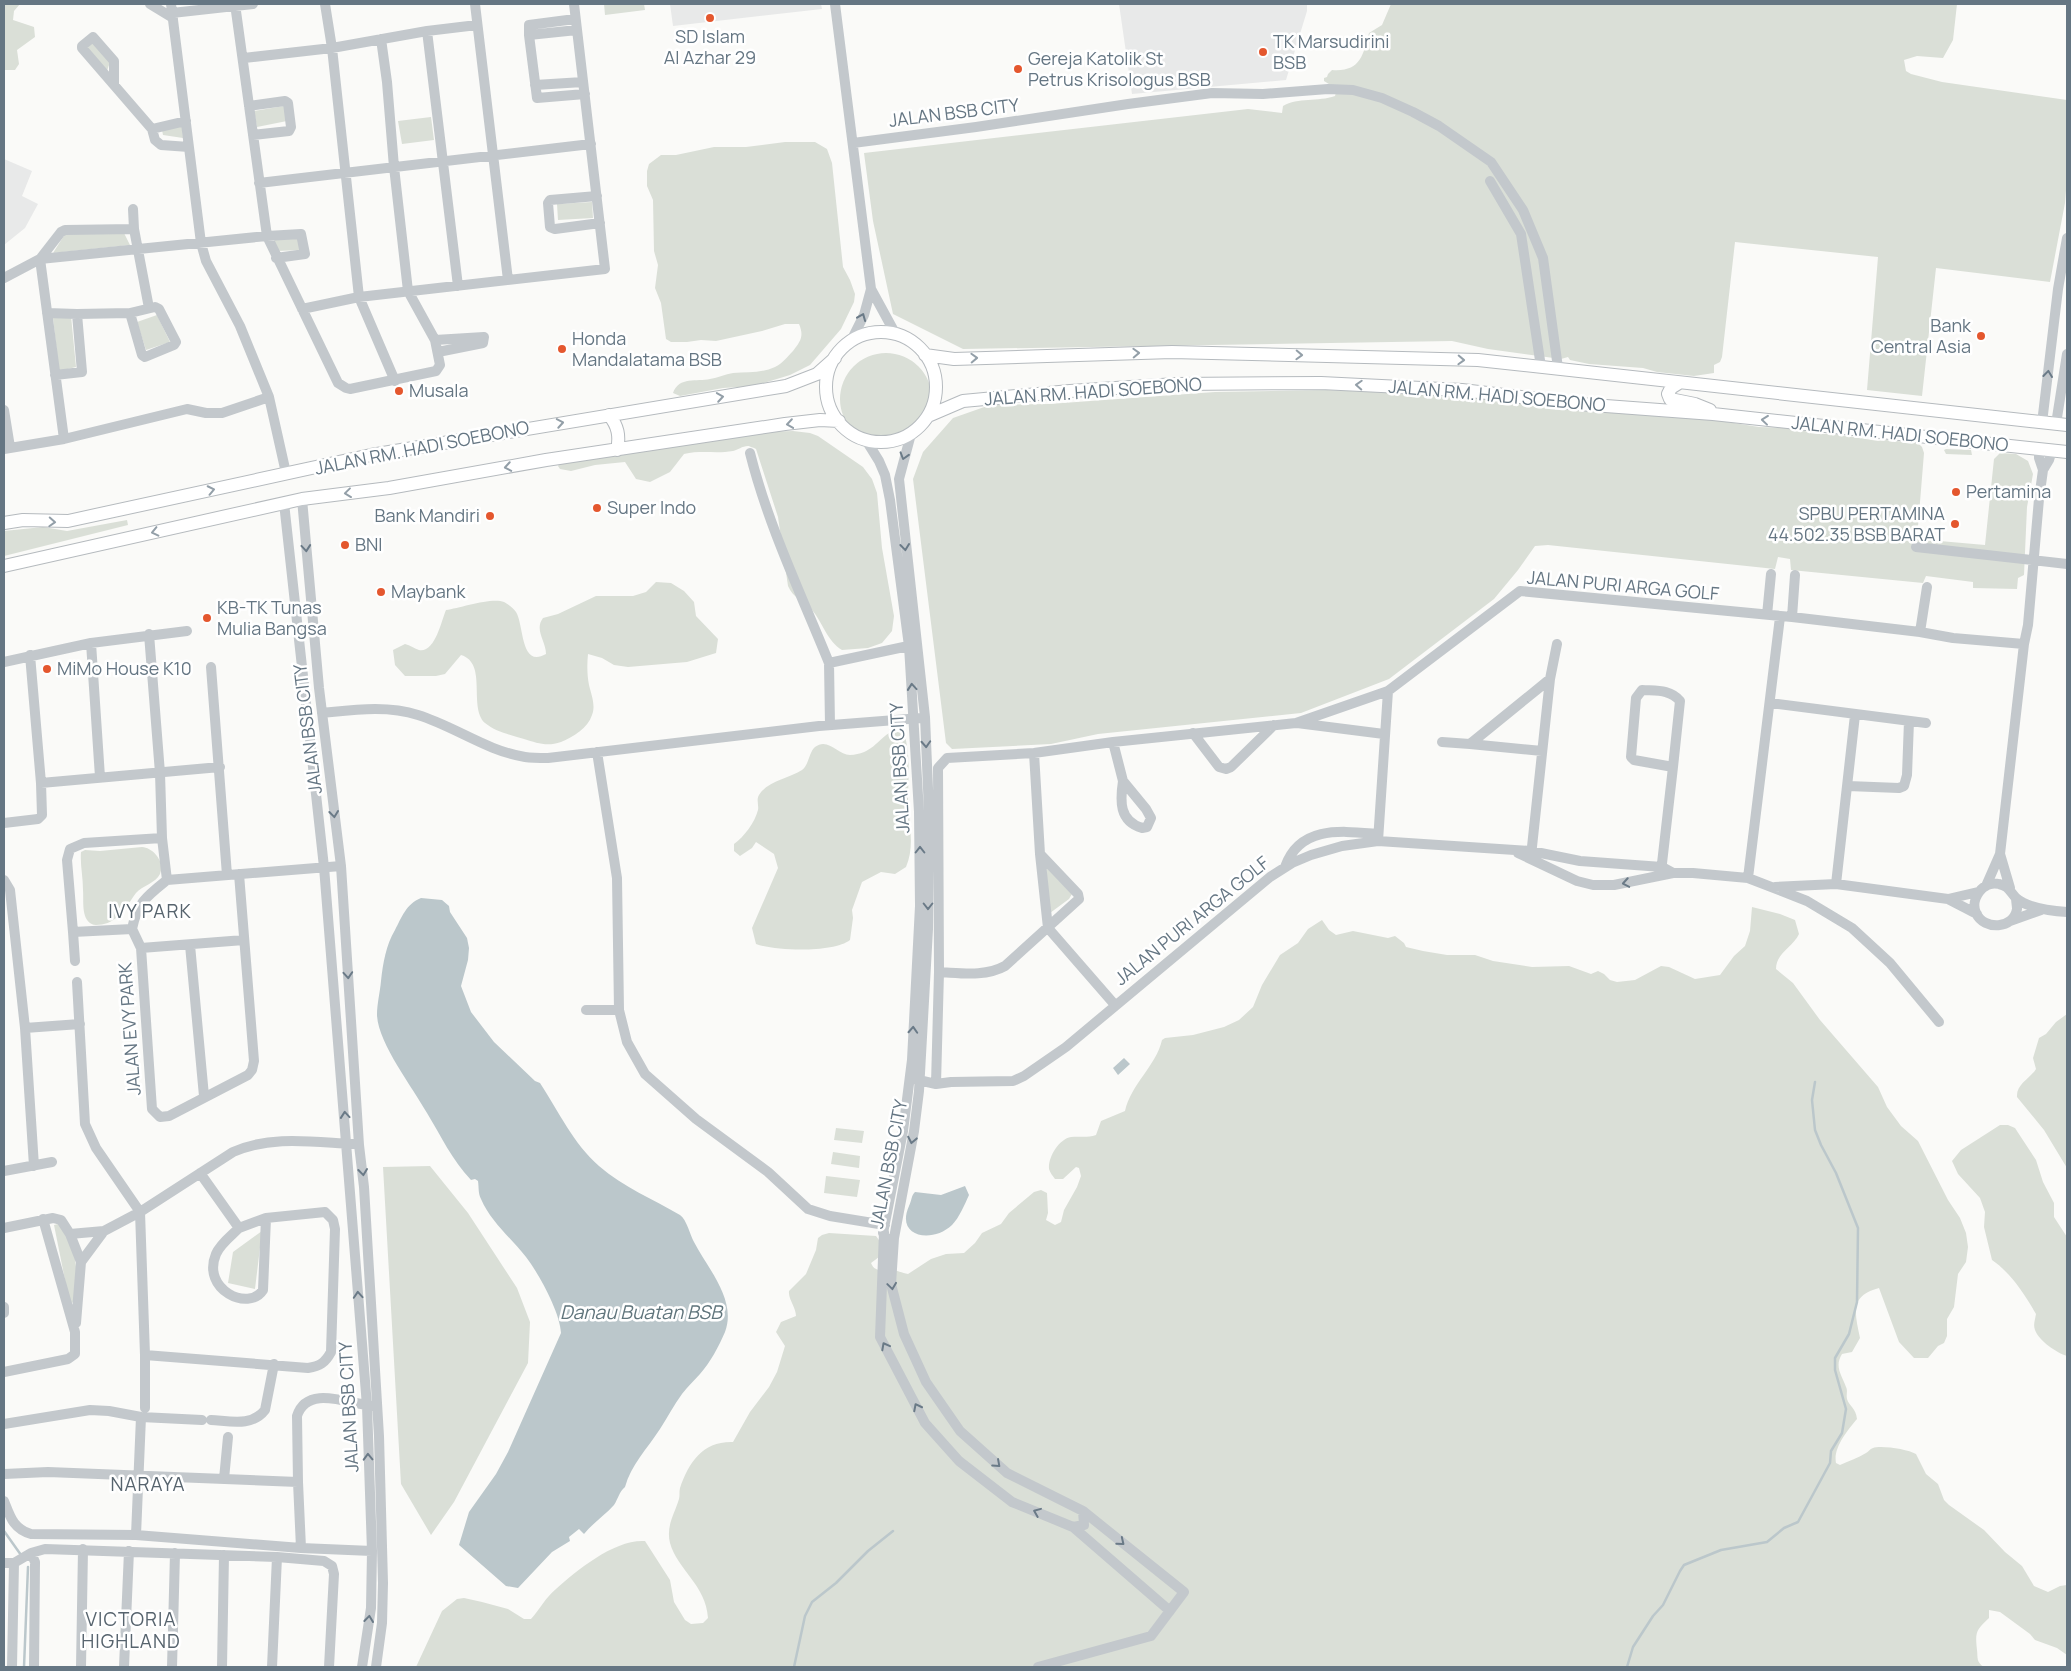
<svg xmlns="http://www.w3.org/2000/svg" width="2071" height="1671" viewBox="0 0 2071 1671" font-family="Manrope,sans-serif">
	<rect width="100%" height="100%" fill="#fafaf8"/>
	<!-- built -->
	<path fill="#e8e9e9" d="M670 4H821L822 9 673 26Z
		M1119 4H1307V11L1286 80 1132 94Z
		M4 159 32 171 22 196 38 204 25 228 4 245Z"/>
	<!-- green -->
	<path fill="#dadfd7" d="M4 4H20L14 11 13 20 34 27 35 37 17 50 19 64 15 70H4Z
		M604 4H644L645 10 605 15Z
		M1391 4H1957L1953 40 1943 58 1917 56 1904 60 1906 71 1911 74 1942 82 2067 100V178L2065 203 2050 282 1936 268 1922 396 1867 390 1878 257 1735 242 1722 357 1720 362 1714 365V373L1694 376 1657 372 1643 368 1589 364 1570 360 1568 357 1561 359 1488 349 1452 341 963 349 893 314 873 221 864 153 1248 109 1282 113 1283 106C1298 97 1318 102 1335 96L1337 89 1324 81V78L1327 77 1328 74 1332 70C1360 72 1363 56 1369 33L1382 25Z
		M93 42 110 62 107 71 86 46Z
		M284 106 287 121 257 127 254 111Z
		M431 117 434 140 402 144 398 121Z
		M182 126 183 138 163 135 162 130Z
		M785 142H815L827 149 832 163 843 267 850 280 855 294 854 302 841 329 810 365 790 375 754 386 723 388 680 396 673 393C679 376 697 382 710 379 718 378 725 374 733 373 748 372 762 373 775 367 783 363 787 357 793 351 801 341 804 336 799 324H785L762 331 716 341 701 340 687 342H671L666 339 661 303 655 288 658 265 654 251 653 200 647 186V171L649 164 661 155H676L714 147H746Z
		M592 202 593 218 558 220 557 204Z
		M124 233 130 245 53 253 65 234Z
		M299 234 301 250 277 251 273 236Z
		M157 315 170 342 146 350 137 322Z
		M71 316 76 367 59 371 53 318Z
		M840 399a46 46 0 1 1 92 0a46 46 0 1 1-92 0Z
		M1327 390 1466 396 1721 421 1759 427 1791 428 1818 434H1835L1878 441 1886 440 1918 443 1922 447 1924 453 1917 539 1985 545 1994 459 2000 453 2016 454 2028 461 2033 474 2027 507 2024 575 2018 578 2017 589 1973 588V582L1926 576 1923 583 1791 570 1790 559 1778 557 1775 569 1548 545 1535 546 1518 570 1494 599 1389 679 1301 713 1098 734 1051 744 952 749 946 743 913 479 923 452 953 418 990 405 1049 404 1215 392Z
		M793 431 810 433 818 436 863 467 872 479 877 493 882 548 894 616 892 631 882 643 868 648 842 650C827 641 823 623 812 610 803 600 793 598 788 586L778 517 756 449C754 448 749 446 748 446 742 446 738 450 733 451 717 454 701 450 684 454L670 472 650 482 636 479 625 462 595 465 571 471 560 469 558 466 560 463 763 432Z
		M1946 449 1971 450 1972 455 1946 454 1944 450Z
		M127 520 128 525 4 556V531L43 527 67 531Z
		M656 582 671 583 684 591 694 602 696 616 718 639 716 653 687 662 628 667 614 665 602 658 588 654C587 664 587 675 589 685 591 694 596 705 592 715 588 728 573 737 561 742 547 747 537 743 524 739 511 735 496 732 485 723 468 707 488 663 461 655L445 674 436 676H405L395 665 393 650 405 644C410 645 415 649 419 650 435 653 441 622 446 610 460 608 492 597 504 602 508 604 514 609 516 612 524 624 520 669 546 654 546 641 534 630 543 618L558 614 596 596H633L646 592Z
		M892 731 904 733C911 755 908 779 908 802 909 825 915 846 906 867L895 874 881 872 862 882 852 910 853 918 850 940C834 953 775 951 756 944L752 928 778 868 774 854 756 842 752 848 740 856 734 851V844C744 837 755 822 758 810 759 805 756 800 759 795 767 781 790 778 802 770 809 765 809 752 815 747 828 737 838 755 850 755 872 754 876 741 892 731Z
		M142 847C154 848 165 862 160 874 156 883 142 886 136 893 130 901 125 911 117 917 112 922 104 925 96 925 80 923 84 901 83 890 83 876 80 865 81 852L85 850 100 851Z
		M1046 867 1072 894 1069 899 1050 913Z
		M1752 907 1780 914 1795 920 1799 934C1793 947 1776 953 1776 969L1793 983 1820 1020 1878 1087 1887 1107 1901 1126 1918 1141 1948 1200 1960 1218 1966 1233 1968 1247 1966 1262 1958 1274 1954 1307 1947 1319V1336L1944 1343 1938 1346 1928 1358H1914L1899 1342 1879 1288C1849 1296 1855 1313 1860 1338L1852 1352 1842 1354C1834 1367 1842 1375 1846 1387 1848 1391 1846 1394 1847 1399 1849 1406 1856 1408 1857 1419 1847 1431 1833 1448 1836 1463L1840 1465C1848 1461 1858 1458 1866 1453 1868 1452 1870 1449 1873 1448 1880 1445 1908 1449 1916 1454L1926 1474 1938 1484 1944 1500 1949 1505 1984 1530 2005 1552 2022 1566 2034 1586 2048 1592 2060 1586 2067 1585V1655L2057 1648 2035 1640 2030 1634 2000 1612 1989 1610V1618C1976 1630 1975 1632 1977 1650 1978 1658 1976 1662 1984 1667H416L442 1611 457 1599 464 1598 482 1602 508 1609 524 1619H531C540 1609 546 1597 556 1589 577 1570 615 1539 645 1541L670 1580 674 1602 685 1620 691 1624 703 1623 708 1618C706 1585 677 1569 670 1543 666 1526 674 1515 679 1499 680 1495 679 1492 680 1488 689 1462 703 1441 733 1442L750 1412 769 1387 777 1372 785 1346 776 1332 781 1322 796 1316C796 1307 788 1299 789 1291L806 1274 816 1250 818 1238 822 1235 829 1233 876 1236 884 1247 883 1254 871 1263C875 1273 883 1269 891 1270 897 1270 902 1273 908 1274L931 1259 946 1254 964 1253 975 1243 982 1233 1001 1224 1009 1213 1034 1192 1041 1190 1047 1193 1048 1213 1046 1220 1055 1225 1061 1222 1064 1210 1077 1187 1081 1176 1079 1168 1076 1167 1063 1179H1055C1053 1176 1050 1173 1049 1169 1048 1157 1059 1139 1071 1137 1080 1136 1087 1138 1096 1135L1101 1121 1125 1111C1131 1084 1156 1066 1162 1040L1165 1038 1193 1035 1224 1027 1239 1020 1253 1007 1262 985 1280 955 1298 943 1308 929 1322 920 1329 930 1336 935 1353 931 1388 938 1395 936 1404 943 1406 947 1423 951 1447 955H1475L1493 961 1532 967 1569 966 1591 974 1598 971 1604 974 1610 980 1617 982 1635 980 1661 966 1669 967 1695 979 1720 975 1734 956 1745 946 1750 931Z
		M2067 1014V1168L2044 1130 2017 1097C2016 1084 2030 1079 2036 1069L2033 1058 2039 1038 2046 1034 2056 1022Z
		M2000 1125H2008L2015 1128 2036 1160 2043 1182 2054 1203V1217L2067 1237V1356C2057 1353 2039 1341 2035 1330 2033 1325 2035 1320 2036 1314 2025 1295 2011 1273 1992 1260L1984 1227 1985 1212 1980 1198 1958 1174 1952 1161 1961 1150Z
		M836 1128 864 1131 862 1143 834 1140Z
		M833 1152 860 1156 859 1168 831 1164Z
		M430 1166 468 1213 517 1288 530 1322 528 1363 454 1502 431 1535 401 1484 383 1167Z
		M826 1176 860 1180 857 1197 824 1193Z
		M62 1223C77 1250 77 1268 77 1298L70 1305 54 1225Z
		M262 1231 255 1289 228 1283 233 1252Z"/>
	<!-- water -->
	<path fill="#bbc7cb" d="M421 898 442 900 449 906 450 912 467 938 469 948 468 960 461 986 471 1012 494 1042 535 1081 540 1083C559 1112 573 1143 599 1166 623 1187 653 1199 680 1215 687 1220 690 1235 694 1242 708 1269 737 1300 725 1332 719 1346 710 1363 700 1374 694 1381 687 1387 682 1394 674 1405 667 1418 660 1429 647 1449 631 1465 625 1487 619 1492 618 1499 614 1505 605 1515 593 1523 584 1534L579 1529 569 1537 570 1541 552 1552 518 1588 506 1586 459 1545 469 1512 496 1474 508 1452 561 1333C560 1312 539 1274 526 1257 511 1238 491 1222 481 1199 478 1193 479 1188 478 1181L475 1179 471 1180C452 1160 441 1136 427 1113 413 1088 378 1043 377 1015 377 1004 380 992 381 981 383 963 386 945 395 930 402 917 406 904 421 898Z
		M1124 1058 1130 1064 1118 1075 1113 1068Z
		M965 1186 969 1195C965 1204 959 1218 952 1225 932 1244 895 1237 909 1206 912 1200 911 1196 915 1192L941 1195Z"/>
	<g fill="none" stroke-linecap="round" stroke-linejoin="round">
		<!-- stream -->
		<path stroke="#bbc7cb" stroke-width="2.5" d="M4 1531 21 1555
			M24 1667 28 1567
			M794 1667 805 1616 812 1602 836 1583 868 1551 893 1531
			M1627 1667 1633 1647 1653 1616 1663 1605 1680 1571 1684 1565 1721 1550 1767 1542 1784 1528 1798 1522 1830 1463 1831 1451 1842 1433 1846 1409 1835 1370V1358L1849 1334 1857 1302 1858 1228 1836 1173 1821 1145 1815 1130 1812 1100 1815 1082"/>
		<defs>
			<path id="major" d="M826 387a55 55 0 1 1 110 0a55 55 0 1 1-110 0Z
				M925 355 954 359 1172 352 1478 360 2067 425
				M1679 383 1671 388 1668 394 1670 399 1695 404 1710 410
				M609 415C618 426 620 436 617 450
				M928 416 963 401 1070 391 1176 384 1321 383 1462 390 1579 404 1713 414 2067 452
				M4 523 23 520 68 521 371 455 786 386 817 374 835 358
				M4 566 302 499 389 488 546 460 785 424 820 420 839 421"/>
		</defs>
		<!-- major casing -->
		<use href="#major" stroke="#b5babe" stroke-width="14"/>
		<!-- minor -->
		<path stroke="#c3c8cc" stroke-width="10" d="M150 4 173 18
			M171 4 201 243 206 261 240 326 269 397 286 473
			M235 4 267 236 338 383 346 388 350 389 436 371 440 365 435 340 408 291 394 167 387 82 381 39
			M325 4 332 48 359 297 395 381
			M475 4 508 280
			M835 4 871 289 864 315 850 343
			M172 13 253 4
			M575 19 529 25V35L577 30
			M427 31 458 286
			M529 35 537 98 585 94
			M244 58 332 48 427 31 477 25
			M114 84V61L93 37 82 46V48L152 129 155 140 161 145 189 147
			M535 85 583 82
			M249 106 285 101 288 103 291 127 289 131 253 135
			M152 129 186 121
			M853 143 976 127 1128 104 1212 93 1263 94 1328 89 1353 90 1382 98 1413 112 1439 126 1491 162 1523 210 1543 258 1558 368
			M1490 181 1521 234 1541 367
			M259 183 591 144
			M597 196 550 200 548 203 550 227 555 229 600 223
			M133 209 134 229
			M4 278 40 259 267 236 301 234 305 254 276 258
			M871 289 895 333
			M155 307 159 309 176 342 174 345 145 357 142 355 130 313Z
			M302 309 359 297 605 269 574 4
			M47 313 77 314 82 372 55 375
			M77 314 130 313
			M435 340 484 337 483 343 438 352
			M4 410 10 447
			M2042 423 2058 289 2067 238
			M2056 424 2067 354
			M64 439 40 259 61 232 65 230 134 229 149 308
			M866 440 879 461 885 475 890 500 909 646 919 812 920 906 912 1060 903 1131 883 1233 885 1237 890 1240 894 1238 914 1131 919 1091 928 929 929 812 925 717 899 479 911 434
			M4 449 64 439 187 409 206 413H222L269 397
			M2039 449V458L2043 470
			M750 453C768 525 801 594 829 663
			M302 499 319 688 341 866 359 1145 364 1187 379 1436 383 1583 382 1623 376 1667
			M284 503 324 867 367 1406 372 1551 371 1608 362 1667
			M1916 547 2067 564
			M1767 615 1771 574
			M1792 617 1795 575
			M1920 632 1953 638 2024 644 2028 625 2039 499 2043 470 2049 460 2052 450
			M149 634 160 773 162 838
			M91 643 100 777
			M4 662 91 643 187 631
			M211 667 227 875
			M1642 690C1656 691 1670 689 1680 701L1673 767 1634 760 1631 757 1636 698Z
			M1770 703 1926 723
			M322 713C353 710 387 705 418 715 454 726 487 751 525 757 532 758 541 758 548 758L819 726 921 718
			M1297 723 1384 734
			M830 725 829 663 913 645
			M1193 733 1219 767 1226 769 1231 767 1274 725
			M1113 742 1123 781 1146 809 1151 818 1147 827 1142 828C1119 821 1120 801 1123 781
			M1442 742 1470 744 1550 679
			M1470 744 1542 751
			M1034 753 1040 854 1048 928 1115 1005
			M41 783 220 767
			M1848 786 1899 788 1904 786 1907 775 1909 721
			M4 823 38 819 42 815 41 783 30 655
			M1378 841 1388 691
			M1518 853 1577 881 1593 885H1614L1673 873H1693L1748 878 1807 901 1852 928 1890 963 1939 1022
			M2000 854 2010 888
			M1531 856 1550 679 1557 644
			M1285 867C1300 825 1342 831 1378 834
			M1661 872 1673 767
			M239 874 254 1061 252 1070 248 1075 169 1116 160 1117 152 1109 141 948 132 929 73 932 67 860 70 849 84 843 162 838 167 880 341 866
			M1748 878 1780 617
			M4 880 10 890 25 1028 34 1166
			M1836 884 1855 715
			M1986 886 2000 854 2024 644
			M1775 887 1836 884 1948 899 1977 914
			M2016 898C2016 901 2017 906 2017 909 2014 929 1984 931 1976 913 1970 899 1983 880 1999 884 2009 886 2010 892 2016 898 2027 908 2053 911 2067 912
			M1948 899 1978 892
			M2010 921 2041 910
			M132 929C137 903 147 896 167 880
			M73 932 75 961
			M190 945 204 1096
			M141 948 244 940
			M939 972C961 973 985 977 1005 966L1079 899 1078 894 1040 854
			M77 982 85 1124 96 1148 140 1212 104 1231
			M586 1010H619L617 878 597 752
			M619 1010 627 1042 645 1074 696 1119 768 1172 808 1209 830 1216 885 1225
			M25 1028 80 1024
			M914 1079 936 1084 951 1082 1013 1081 1024 1076 1066 1047 1270 877 1292 863 1311 855 1342 846 1378 841 1531 851 1580 861 1662 867 1673 873
			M936 1084 939 972 938 768 947 758 1034 753 1113 742 1296 723 1388 691 1520 591 1792 617 1920 632 1927 587
			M4 1171 52 1162
			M4 1228 53 1218 61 1220 70 1234 104 1231 81 1262
			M239 1228 266 1218
			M884 1232 880 1337 925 1423 959 1461 1012 1502 1073 1527 1084 1525 1083 1511 1007 1473 960 1431 926 1382 904 1334 891 1284 894 1238
			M70 1234 81 1262 76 1323
			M4 1307V1313
			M145 1355 308 1368C320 1366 325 1363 331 1352L335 1229 333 1220 325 1212 266 1218 263 1290C249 1312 201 1290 216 1254 220 1244 231 1236 239 1228L200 1173
			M4 1372 68 1359 75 1354V1332L43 1219
			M145 1408V1355L140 1212 233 1152C271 1135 313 1142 353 1144
			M211 1420C230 1421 252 1427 265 1410L274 1364
			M4 1424 90 1410 109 1411 141 1417 202 1420
			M4 1474 48 1472 298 1482 301 1548
			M224 1479 228 1437
			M298 1482 297 1416C307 1384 349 1404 373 1406
			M4 1501C10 1516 13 1529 31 1534L136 1535 301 1548 372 1551
			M1073 1527 1170 1611
			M136 1535 141 1417
			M31 1553 45 1549 277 1557 272 1667
			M277 1557 324 1561 332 1566 334 1574 329 1667
			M4 1563H14L31 1553 35 1562 34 1667
			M12 1667 14 1563
			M81 1667 83 1549
			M124 1667 129 1551
			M172 1667 175 1553
			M222 1667 224 1555
			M1038 1667 1151 1636 1184 1592 1083 1511"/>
		<!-- major -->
		<use href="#major" stroke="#fff" stroke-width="12"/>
	</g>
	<!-- one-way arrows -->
	<defs><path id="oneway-chevron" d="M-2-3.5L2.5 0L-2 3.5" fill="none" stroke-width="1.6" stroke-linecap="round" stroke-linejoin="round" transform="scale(1.25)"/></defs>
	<g stroke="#6a7a87">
		<use href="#oneway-chevron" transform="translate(862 317) rotate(-68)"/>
		<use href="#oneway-chevron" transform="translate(2048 374) rotate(-83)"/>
		<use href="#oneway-chevron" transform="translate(904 456) rotate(107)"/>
		<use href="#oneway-chevron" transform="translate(905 547) rotate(83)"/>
		<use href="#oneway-chevron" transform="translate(306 548) rotate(85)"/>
		<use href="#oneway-chevron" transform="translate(912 687) rotate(-95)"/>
		<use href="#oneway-chevron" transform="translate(926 744) rotate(87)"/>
		<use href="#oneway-chevron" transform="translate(334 814) rotate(83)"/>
		<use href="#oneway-chevron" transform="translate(920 850) rotate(-90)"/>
		<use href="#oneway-chevron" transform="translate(1626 883) rotate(170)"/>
		<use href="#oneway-chevron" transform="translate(928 906) rotate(90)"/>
		<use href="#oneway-chevron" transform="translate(348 975) rotate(86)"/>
		<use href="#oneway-chevron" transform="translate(913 1030) rotate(-87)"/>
		<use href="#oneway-chevron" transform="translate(345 1115) rotate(-95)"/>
		<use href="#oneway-chevron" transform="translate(912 1140) rotate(101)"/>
		<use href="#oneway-chevron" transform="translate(363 1172) rotate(83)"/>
		<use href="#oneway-chevron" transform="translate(892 1286) rotate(82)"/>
		<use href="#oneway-chevron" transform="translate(358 1295) rotate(-94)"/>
		<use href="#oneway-chevron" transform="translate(885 1346) rotate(-118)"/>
		<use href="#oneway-chevron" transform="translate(917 1407) rotate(-117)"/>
		<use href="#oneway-chevron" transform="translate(368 1457) rotate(-92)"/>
		<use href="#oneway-chevron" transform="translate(997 1464) rotate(42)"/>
		<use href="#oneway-chevron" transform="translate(1037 1512) rotate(-158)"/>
		<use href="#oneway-chevron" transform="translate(1121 1542) rotate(39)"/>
		<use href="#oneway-chevron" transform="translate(369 1619) rotate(-83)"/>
	</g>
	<g stroke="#939fa8">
		<use href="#oneway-chevron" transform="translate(1136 353) rotate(-2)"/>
		<use href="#oneway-chevron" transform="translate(1299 355) rotate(2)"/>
		<use href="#oneway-chevron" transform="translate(974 358) rotate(-2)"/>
		<use href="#oneway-chevron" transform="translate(1461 360) rotate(2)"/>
		<use href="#oneway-chevron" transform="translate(1359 385) rotate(-177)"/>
		<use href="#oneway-chevron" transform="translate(720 397) rotate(-9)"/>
		<use href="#oneway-chevron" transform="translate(1765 420) rotate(-174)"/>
		<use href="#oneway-chevron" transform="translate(560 423) rotate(-10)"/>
		<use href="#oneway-chevron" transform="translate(790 424) rotate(172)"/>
		<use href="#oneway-chevron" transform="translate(508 467) rotate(170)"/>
		<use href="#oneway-chevron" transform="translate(211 490) rotate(-12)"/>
		<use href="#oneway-chevron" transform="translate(348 493) rotate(173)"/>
		<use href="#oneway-chevron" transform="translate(52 522) rotate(3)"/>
		<use href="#oneway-chevron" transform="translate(155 532) rotate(167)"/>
	</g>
	<!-- markers -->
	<g fill="#e4572e" stroke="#fff" stroke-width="2">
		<circle cx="710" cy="18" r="5"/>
		<circle cx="1263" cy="52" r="5"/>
		<circle cx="1018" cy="69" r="5"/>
		<circle cx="1981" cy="336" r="5"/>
		<circle cx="562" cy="349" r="5"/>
		<circle cx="399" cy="391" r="5"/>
		<circle cx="1956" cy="492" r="5"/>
		<circle cx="597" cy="508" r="5"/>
		<circle cx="490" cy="516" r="5"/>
		<circle cx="1955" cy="524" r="5"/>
		<circle cx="345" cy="545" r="5"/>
		<circle cx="381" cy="592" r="5"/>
		<circle cx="207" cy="618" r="5"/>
		<circle cx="47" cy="669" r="5"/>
	</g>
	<g text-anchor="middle" stroke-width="5" stroke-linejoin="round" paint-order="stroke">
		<!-- poi labels -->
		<g font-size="18" fill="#657683" stroke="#fff" text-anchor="start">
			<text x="710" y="43" text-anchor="middle">SD Islam<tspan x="710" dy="21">Al Azhar 29</tspan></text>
			<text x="1273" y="48">TK Marsudirini<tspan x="1273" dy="21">BSB</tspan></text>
			<text x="1028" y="65">Gereja Katolik St<tspan x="1028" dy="21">Petrus Krisologus BSB</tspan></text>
			<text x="1971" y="332" text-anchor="end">Bank<tspan x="1971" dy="21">Central Asia</tspan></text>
			<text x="572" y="345">Honda<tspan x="572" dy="21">Mandalatama BSB</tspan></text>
			<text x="409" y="397">Musala</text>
			<text x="1966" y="498">Pertamina</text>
			<text x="607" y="514">Super Indo</text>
			<text x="1945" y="520" text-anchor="end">SPBU PERTAMINA<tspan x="1945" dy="21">44.502.35 BSB BARAT</tspan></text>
			<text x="480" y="522" text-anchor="end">Bank Mandiri</text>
			<text x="355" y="551">BNI</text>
			<text x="391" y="598">Maybank</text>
			<text x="217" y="614">KB-TK Tunas<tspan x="217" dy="21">Mulia Bangsa</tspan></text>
			<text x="57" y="675">MiMo House K10</text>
		</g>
		<!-- street labels -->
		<g font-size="18" fill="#657683" stroke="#fff">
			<text transform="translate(954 113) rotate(-7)" y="6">JALAN BSB CITY</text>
			<text transform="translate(1093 392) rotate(-4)" y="6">JALAN RM. HADI SOEBONO</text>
			<text transform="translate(1497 396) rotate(5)" y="6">JALAN RM. HADI SOEBONO</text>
			<text transform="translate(1900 434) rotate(6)" y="6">JALAN RM. HADI SOEBONO</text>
			<text transform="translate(422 448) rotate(-11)" y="6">JALAN RM. HADI SOEBONO</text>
			<text transform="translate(1623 586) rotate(5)" y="6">JALAN PURI ARGA GOLF</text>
			<text transform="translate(308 729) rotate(-97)" y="6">JALAN BSB CITY</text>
			<text transform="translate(900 768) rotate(-93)" y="6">JALAN BSB CITY</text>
			<text transform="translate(1192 921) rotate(-39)" y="6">JALAN PURI ARGA GOLF</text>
			<text transform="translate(130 1029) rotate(-94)" y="6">JALAN EVY PARK</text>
			<text transform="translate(889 1164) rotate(-79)" y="6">JALAN BSB CITY</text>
			<text transform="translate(349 1407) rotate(-93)" y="6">JALAN BSB CITY</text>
		</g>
		<!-- neighbourhood labels -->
		<g font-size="19" letter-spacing="1" fill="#57646e" stroke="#fff">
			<text x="150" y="918">IVY PARK</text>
			<text x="148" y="1491">NARAYA</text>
			<text x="131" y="1626">VICTORIA<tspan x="131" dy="22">HIGHLAND</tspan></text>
		</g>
		<!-- water labels -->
		<g font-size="19" font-style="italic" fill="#60757c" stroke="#fff">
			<text x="641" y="1319">Danau Buatan BSB</text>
		</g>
	</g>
	<!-- border -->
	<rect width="2071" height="1671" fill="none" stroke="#657683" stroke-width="10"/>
</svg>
